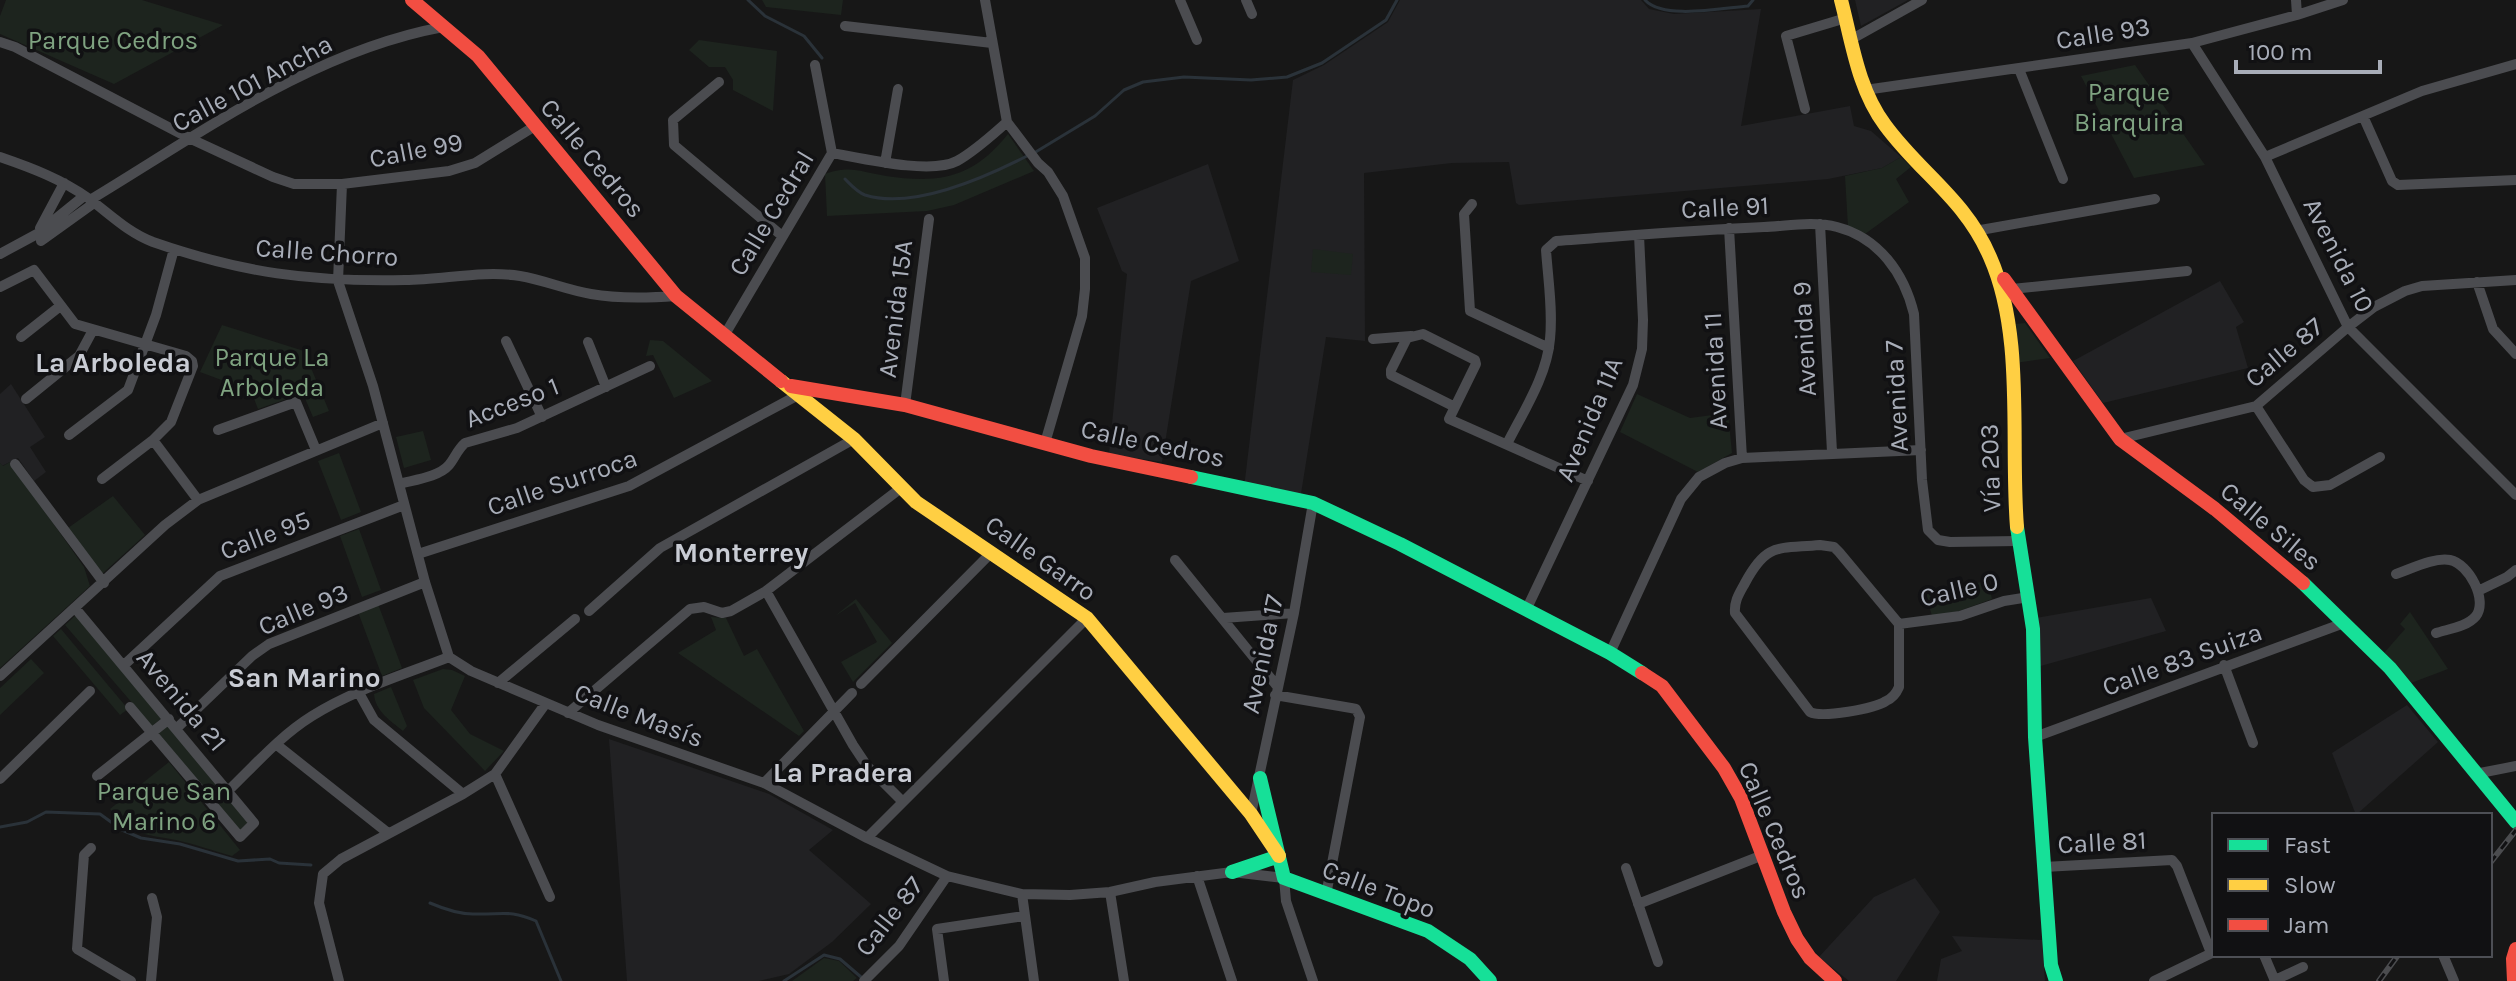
<svg xmlns="http://www.w3.org/2000/svg" width="2516" height="981" viewBox="0 0 2516 981" font-family="Karla,sans-serif">
	<rect width="100%" height="100%" fill="#171717"/>
	<!-- built -->
	<path fill="#212123" d="M1400 0H1641L1649 9 1674 14 1761 9 1741 126 1850 106 1854 126 1871 131 1901 157 1882 168 1828 179 1519 205 1516 203 1509 162 1452 163 1364 173 1365 341 1326 337 1300 500 1244 488 1293 80 1324 65 1388 22Z
		M1855 0H1908L1861 26Z
		M1208 164 1239 261 1191 281 1162 462 1109 454 1127 274 1122 271 1097 208Z
		M2220 281 2244 322 2236 327 2248 368 2103 403 2073 361Z
		M11 384 45 437 30 447 46 472 34 481 18 458 2 466 0 463V394Z
		M2151 598 2166 631 2037 667 2036 618Z
		M2407 705 2438 742 2356 815 2332 753Z
		M609 739 769 794 833 830 809 850 871 904 832 942 789 974 759 981H627Z
		M1915 878 1940 912 1896 981H1849L1819 957 1874 897Z
		M1952 936 2042 940 2045 981H1937L1941 959 1962 951Z"/>
	<!-- green -->
	<path fill="#1d241e" d="M6 0H142L223 25 114 84 0 34V16Z
		M762 0H843L841 15 766 7Z
		M699 40 777 51 773 111 733 90V80L725 67H709L689 50Z
		M2135 65 2205 165 2134 178 2081 76Z
		M1008 134 1034 171 954 205 927 211 827 216 825 174C852 165 859 172 886 176 940 184 973 178 1008 134Z
		M1901 157 1911 167 1896 179 1909 202 1865 234 1848 227 1845 176 1882 168Z
		M1313 249 1353 254 1351 275 1311 272Z
		M2025 323 2050 358 2015 363V324Z
		M222 325 304 351 329 411 313 417 304 396 298 395 258 409 251 391 200 372Z
		M650 340 663 341 712 381 674 398 653 355 646 356Z
		M1637 394 1690 418 1728 413 1732 453 1698 472 1620 432Z
		M423 431 431 460 404 468 396 437Z
		M339 453 361 512 341 520 318 461Z
		M10 462 84 567 90 586 0 668V463L3 466Z
		M113 496 145 535 102 574 68 528Z
		M359 529 381 590 362 597 340 536Z
		M1988 581 1992 599 1959 611 1932 616 1925 592Z
		M856 599 892 643 853 682 841 662 877 642 855 603 835 616Z
		M378 604 402 668 382 676 358 612Z
		M2410 612 2448 669 2411 683 2384 653 2405 629 2400 624Z
		M76 615 162 718 152 726 65 625Z
		M711 617 726 618 744 656 757 649 804 731 799 736 678 653 716 630Z
		M61 629 128 709 120 715 53 636Z
		M31 659 44 673 0 715V688Z
		M443 669 452 670 465 676 451 710 470 734 504 751 485 771 424 708 413 680Z
		M391 687 407 726 403 731C391 721 375 711 374 694Z
		M168 724 248 822 240 831 158 733Z
		M169 762 240 850 232 856C214 851 195 844 176 840 145 834 132 836 110 809Z
		M824 958 839 961 857 978 853 981H792Z"/>
	<g fill="none" stroke-linecap="round" stroke-linejoin="round">
		<!-- stream -->
		<path stroke="#2a3239" stroke-width="3" d="M748 0 765 16 804 36 822 58
			M1645 0C1663 20 1722 8 1748 6L1753 0
			M1034 153 1095 116 1124 90 1143 82 1184 77 1251 80 1287 77 1322 63 1386 20 1397 0
			M845 179C851 185 857 192 865 195 913 210 984 178 1027 156
			M0 827 27 822 46 812 100 814 122 830 141 838 180 844 238 861 270 859 279 863 311 865
			M430 903C444 909 458 914 473 914 502 915 509 909 536 921L561 981
			M784 981 824 955 840 959 861 977"/>
		<!-- street -->
		<path stroke="#4b4c50" stroke-width="10" d="M985 0 1007 122 1038 163 1048 172 1063 196 1085 258V289L1082 316 1045 443
			M1180 0 1197 40
			M1246 0 1252 14
			M2296 0 2297 15
			M845 26 992 43
			M1852 39 1922 0
			M0 42 15 47 191 139 273 177 294 184H342L449 171 475 163 535 126
			M2192 43 2265 157 2348 327 2516 495
			M815 65 832 153
			M2019 69 2063 179
			M719 82 673 120 674 145 781 235
			M1865 90 2192 43 2297 15 2343 0
			M1805 109 1786 36 1846 18
			M2363 116 2392 181 2398 185 2516 180
			M0 157C32 168 61 179 88 198 110 214 127 232 153 242 242 273 311 282 405 280 443 280 482 270 520 276 544 280 567 290 591 294 619 299 648 298 676 296
			M2265 157 2422 91 2516 64
			M885 163 898 89
			M342 184 338 281 373 386 425 582 449 657 471 671 598 725 764 783 867 838 947 876 1022 894 1070 895 1110 892 1155 882 1232 872 1284 878 1286 901 1313 981
			M90 200C201 133 313 51 443 27
			M1472 204 1464 214 1470 311 1549 348
			M1820 224 1832 452
			M40 228 64 183
			M1729 228 1742 458
			M1975 231 2155 199
			M41 241 94 203
			M0 254 37 234 84 196
			M2477 282 2493 329 2516 354
			M0 287 34 270 75 324 186 356 192 361 193 366 171 422 153 440 102 479
			M2012 289 2187 271
			M724 336 832 153C861 158 931 175 957 161 975 151 991 136 1007 122
			M21 337 59 307
			M1373 339 1411 336
			M506 341 542 417
			M588 342 606 387
			M26 399 79 356 93 330
			M905 405 929 219
			M2256 406 2304 480 2313 487 2330 485 2380 457
			M1455 407 1391 375V370L1407 338 1423 334 1475 360 1476 364 1449 419 1588 481
			M218 430 296 402 316 450
			M69 435 128 390 156 315 174 249
			M2120 439 2256 406 2348 327 2374 307 2405 291 2422 286 2516 280
			M153 440 198 500
			M1507 444C1523 412 1547 376 1550 339 1553 310 1548 279 1546 250L1556 241C1625 236 1694 230 1764 227 1787 226 1814 221 1837 227 1879 238 1904 273 1914 314L1922 480 1928 530 1938 540 1950 542 2018 541
			M15 464 104 583
			M399 484C413 480 439 477 449 465 455 458 457 450 465 443L517 428 650 366
			M1820 545 1834 547 1839 552 1899 624V687C1896 694 1893 698 1886 701 1874 709 1822 718 1810 712L1735 613C1734 601 1739 594 1745 583 1767 542 1778 549 1820 545Z
			M418 554 629 486 800 394
			M1175 560 1277 686
			M2396 574C2411 569 2434 557 2450 560 2469 564 2488 600 2476 616 2467 627 2448 629 2436 633
			M766 591 853 745 867 766 903 802
			M2478 591 2507 577 2516 570
			M75 608 254 823 240 837 130 707
			M1527 608 1633 385 1642 349 1643 320 1639 235
			M589 611 660 548 854 439
			M1223 618 1294 613
			M1899 624 1960 616 2004 601 2029 597
			M1610 653 1681 499 1699 477 1725 463 1742 458 1921 450
			M124 665 220 576 404 505
			M2224 665 2253 743
			M0 676 165 525 198 500 383 423
			M498 683 575 619
			M861 684 992 552
			M359 693 374 720 463 794
			M1275 695 1351 708 1356 709 1360 717 1326 895
			M568 713 690 609 704 607 722 613 731 611 766 591 901 488
			M177 728 252 656 269 644 425 582
			M2035 737 2344 623
			M277 745 388 833
			M495 774 550 897
			M2475 774 2516 766
			M97 776 169 719
			M0 779 90 691
			M764 783 852 693
			M228 791C255 765 280 736 312 716 353 690 403 675 449 657
			M1251 814 1294 613 1313 503
			M867 838 1087 618
			M91 848 84 855 77 949 131 981
			M2044 867 2172 860 2177 866 2211 953
			M1626 868 1658 962
			M1197 876 1232 981
			M1110 892 1124 981
			M1022 894 1034 981
			M1638 904 1763 855
			M2264 955 2275 981
			M2443 955 2454 981
			M2275 980 2303 967
			M151 981 157 917 152 898
			M339 981 319 903 323 874 341 859 463 794 495 774 546 703
			M864 981 899 946 947 876
			M944 981 937 929 1024 916
			M2154 981 2214 952"/>
		<!-- fast -->
		<path stroke="#16e098" stroke-width="14" d="M1191 477 1313 503 1400 544 1610 653 1642 673
			M2017 527 2033 629 2035 737 2051 965 2056 981
			M2303 583 2390 668 2516 822
			M1260 778 1284 878 1428 931 1470 959 1490 981
			M1232 872 1279 856"/>
		<!-- slow -->
		<path stroke="#ffcf43" stroke-width="14" d="M1841 0C1852 42 1858 89 1885 125 1920 173 1965 199 1990 257 2025 336 2010 440 2017 527
			M781 381 854 439 916 502 1087 618 1251 814 1279 856"/>
		<!-- jam -->
		<path stroke="#f24e42" stroke-width="14" d="M412 0 478 56 676 296 781 381
			M2004 279 2120 439 2215 509 2303 583
			M791 386 905 405 1091 456 1191 477
			M1642 673 1662 686 1724 768 1741 798 1784 912 1797 939 1810 958 1835 981
			M2514 981 2513 959 2516 949"/>
		<defs>
			<path id="rail" d="M2490 863 2516 830
				M2379 981 2398 955"/>
		</defs>
		<!-- rail casing -->
		<use href="#rail" stroke="#4b4c4f" stroke-width="6"/>
		<!-- rail -->
		<use href="#rail" stroke="#111113" stroke-width="3" stroke-dasharray="9" stroke-linecap="butt"/>
	</g>
	<g text-anchor="middle" stroke-width="7" stroke-linejoin="round" paint-order="stroke">
		<!-- street labels -->
		<g font-size="26" fill="#a8adb8" stroke="#111113">
			<text transform="translate(2103 33) rotate(-9)" y="9">Calle 93</text>
			<text transform="translate(252 83) rotate(-28)" y="9">Calle 101 Ancha</text>
			<text transform="translate(416 150) rotate(-11)" y="9">Calle 99</text>
			<text transform="translate(593 158) rotate(50)" y="9">Calle Cedros</text>
			<text transform="translate(1725 207) rotate(-3)" y="9">Calle 91</text>
			<text transform="translate(771 213) rotate(-59)" y="9">Calle Cedral</text>
			<text transform="translate(327 252) rotate(4)" y="9">Calle Chorro</text>
			<text transform="translate(2339 255) rotate(63)" y="9">Avenida 10</text>
			<text transform="translate(895 309) rotate(-83)" y="9">Avenida 15A</text>
			<text transform="translate(1804 339) rotate(-93)" y="9">Avenida 9</text>
			<text transform="translate(2284 352) rotate(-40)" y="9">Calle 87</text>
			<text transform="translate(1715 371) rotate(-93)" y="9">Avenida 11</text>
			<text transform="translate(1896 396) rotate(-93)" y="9">Avenida 7</text>
			<text transform="translate(512 402) rotate(-21)" y="9">Acceso 1</text>
			<text transform="translate(1589 419) rotate(-67)" y="9">Avenida 11A</text>
			<text transform="translate(1153 443) rotate(12)" y="9">Calle Cedros</text>
			<text transform="translate(1990 468) rotate(-92)" y="9">Vía 203</text>
			<text transform="translate(562 482) rotate(-19)" y="9">Calle Surroca</text>
			<text transform="translate(2271 526) rotate(40)" y="9">Calle Siles</text>
			<text transform="translate(265 535) rotate(-21)" y="9">Calle 95</text>
			<text transform="translate(1041 558) rotate(35)" y="9">Calle Garro</text>
			<text transform="translate(1959 589) rotate(-13)" y="9">Calle 0</text>
			<text transform="translate(303 609) rotate(-23)" y="9">Calle 93</text>
			<text transform="translate(1262 654) rotate(-78)" y="9">Avenida 17</text>
			<text transform="translate(2182 659) rotate(-20)" y="9">Calle 83 Suiza</text>
			<text transform="translate(182 700) rotate(50)" y="9">Avenida 21</text>
			<text transform="translate(639 715) rotate(21)" y="9">Calle Masís</text>
			<text transform="translate(1775 830) rotate(67)" y="9">Calle Cedros</text>
			<text transform="translate(2102 842) rotate(-3)" y="9">Calle 81</text>
			<text transform="translate(1379 889) rotate(21)" y="9">Calle Topo</text>
			<text transform="translate(889 916) rotate(-52)" y="9">Calle 87</text>
		</g>
		<!-- park labels -->
		<g font-size="26" fill="#7fa381" stroke="#111113">
			<text x="113" y="49">Parque Cedros</text>
			<text x="2129" y="101">Parque<tspan x="2129" dy="30">Biarquira</tspan></text>
			<text x="272" y="366">Parque La<tspan x="272" dy="30">Arboleda</tspan></text>
			<text x="164" y="800">Parque San<tspan x="164" dy="30">Marino 6</tspan></text>
		</g>
		<!-- neighbourhood labels -->
		<g font-size="28" font-weight="bold" fill="#c9ccd4" stroke="#111113">
			<text x="113" y="372">La Arboleda</text>
			<text x="741" y="562">Monterrey</text>
			<text x="304" y="687">San Marino</text>
			<text x="843" y="782">La Pradera</text>
		</g>
	</g>
	<!-- legend -->
	<rect x="2212" y="813" width="280" height="144" fill="#111113" stroke="#4d4f55" stroke-width="2"/>
	<rect x="2228" y="839" width="40" height="12" fill="#16e098" stroke="#4d4f55" stroke-width="2"/>
	<text x="2284" y="853" font-size="24" fill="#a8adb8">Fast</text>
	<rect x="2228" y="879" width="40" height="12" fill="#ffcf43" stroke="#4d4f55" stroke-width="2"/>
	<text x="2284" y="893" font-size="24" fill="#a8adb8">Slow</text>
	<rect x="2228" y="919" width="40" height="12" fill="#f24e42" stroke="#4d4f55" stroke-width="2"/>
	<text x="2284" y="933" font-size="24" fill="#a8adb8">Jam</text>
	<!-- scale -->
	<path d="M2236 60v12h144v-12" fill="none" stroke="#a8adb8" stroke-width="4"/>
	<text x="2248" y="60" font-size="24" fill="#a8adb8" stroke="#111113" stroke-width="6" paint-order="stroke">100 m</text>
</svg>
